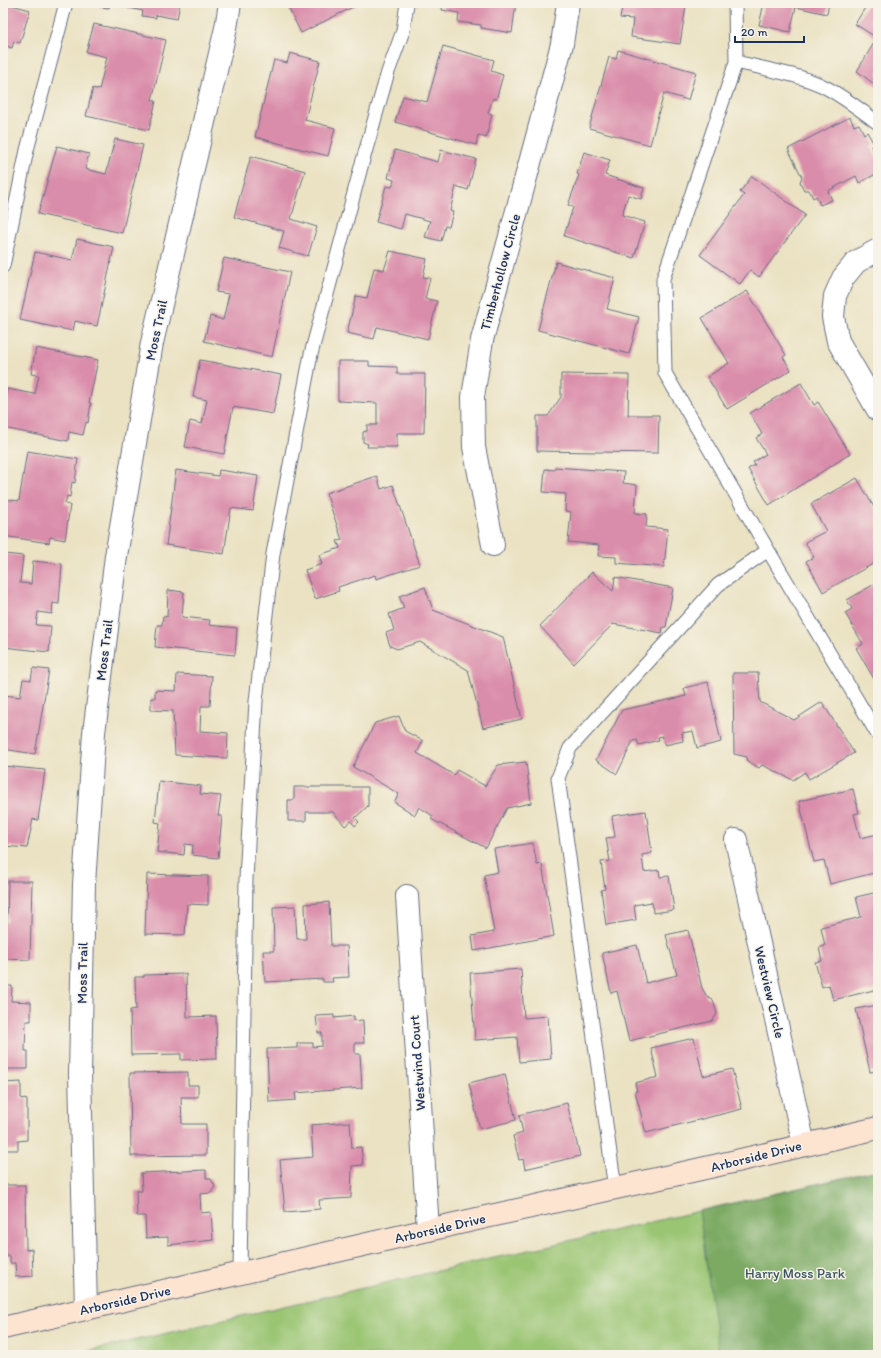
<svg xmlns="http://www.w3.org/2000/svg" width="881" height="1358" viewBox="0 0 881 1358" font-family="Itim,sans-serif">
	<rect width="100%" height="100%" fill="#f7f3e8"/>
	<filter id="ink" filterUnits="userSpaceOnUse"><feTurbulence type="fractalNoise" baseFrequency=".025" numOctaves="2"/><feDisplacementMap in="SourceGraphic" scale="8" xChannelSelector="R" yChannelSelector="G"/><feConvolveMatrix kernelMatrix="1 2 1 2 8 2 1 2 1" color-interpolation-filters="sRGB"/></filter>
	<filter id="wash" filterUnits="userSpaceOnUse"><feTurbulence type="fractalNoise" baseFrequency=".012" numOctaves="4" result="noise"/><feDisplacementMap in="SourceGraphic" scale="16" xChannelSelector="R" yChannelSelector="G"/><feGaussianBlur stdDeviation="0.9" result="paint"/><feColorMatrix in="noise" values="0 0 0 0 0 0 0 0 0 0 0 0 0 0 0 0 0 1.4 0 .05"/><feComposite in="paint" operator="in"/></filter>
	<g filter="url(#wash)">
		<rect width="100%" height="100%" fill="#ebe2c3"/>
		<!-- green -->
		<path fill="#9ac572" stroke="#5a7a68" d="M878 1170V1355H71Z"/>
		<!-- forest -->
		<path fill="#7baa64" stroke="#4b6c61" d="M878 1170V1355H719L699 1211Z"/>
		<g id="blocks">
			<!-- building -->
			<path fill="#da8daa" d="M5 3 30 10 20 43 14 41 12 48 3 45V10Z
				M101 3H180L177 19 156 15V18L142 16 143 11 110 4 109 8 100 7Z
				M286 3H361L301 33Z
				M443 3H516L512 33 481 28V25L458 22 459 13 442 10Z
				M623 3H676V4L686 6 680 44 631 37 633 19 620 18Z
				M764 3H829L827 14 796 7 790 32 759 25Z
				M868 3H878V87L857 71 877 38 855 24Z
				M94 24 166 40 152 100 156 101 149 130 86 116 93 88 99 90 107 57 86 52Z
				M443 46 494 60 491 71 503 75 496 100 493 98 488 113 492 114 486 138 478 135 476 145 395 122 403 96 427 102Z
				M618 50 696 72 688 100 664 93 650 145 589 128 609 57 616 59Z
				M290 53 320 61 305 120 335 128 328 156 255 137 274 60 287 63Z
				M850 117 854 126 859 124 864 134 867 132 874 144 871 146 878 160V173L859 183 856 176 828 191 832 200 820 205 816 196 813 198 809 190H804L800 182 802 177 788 149Z
				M115 139 143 145 122 233 38 214 57 146 89 154 85 169 106 174Z
				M395 150 438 162 441 150 476 159 468 190 456 186 450 211 453 212 449 227 445 226 441 241 425 237 430 221 405 214 401 229 376 222 386 186 392 187 394 180 388 178Z
				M584 152 610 160 605 175 644 188 641 199 628 195 622 215 645 222 634 258 564 236 573 207 568 205 579 175 577 174Z
				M251 156 305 171 291 219 317 227 308 256 279 248 284 231 234 217Z
				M752 176 805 215 759 277 750 270 740 284 700 255 744 195 740 192Z
				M77 239 114 247 97 326 75 321 73 331 20 320 35 252 72 260Z
				M390 251 427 259 423 277 430 278 425 299 437 301 428 339 377 327 374 339 347 333 356 296 367 298 374 268 384 270Z
				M224 258 290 272 272 357 204 341 210 316 223 320 229 294 216 292Z
				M556 262 615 278 607 309 639 317 629 354 538 330Z
				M747 291 786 355 783 357 791 370 727 409 707 377 729 363 702 318Z
				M36 348 98 360 89 403H91L88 423 86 422 83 435 69 432 68 441 3 428V411L7 389 35 394 39 375 31 374Z
				M200 360 281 375 273 414 233 407 224 454 185 447 190 421 202 424 207 400 193 397Z
				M338 361H369V366L397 367V374H425L424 433H397V447H367L368 444 363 442V432L367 431V425H377V403L338 401Z
				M561 374 629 375 628 415H659L658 453 537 451V416H548L561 397Z
				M801 383 814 405 818 402 850 454 769 505 748 469 755 465 753 462 766 454 756 438 762 434 750 413Z
				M27 451 78 459 75 483 72 482 70 497 67 496 65 504 70 505 65 540 50 537 49 543 3 536V499L19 501Z
				M555 467 624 472 623 483 637 485 635 513 647 514 646 527 668 529 664 567 616 563V557L598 556 599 545 568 542 571 512 565 511 566 494 543 492 545 469 554 470Z
				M176 470 218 476 219 470 258 476 253 511 231 508 224 554 166 545Z
				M377 476 381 489 393 485 420 565 376 579 375 575 338 587 339 591 315 599 305 570 322 564 319 555 340 548 337 541 342 540 326 493Z
				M857 478 878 514V561L823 592 806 561 814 557 805 542 826 531 811 504Z
				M5 554 23 556 20 583 31 584 33 561 62 564 59 604 53 603 52 614 38 612 36 625 51 626 49 652 3 647V561H5Z
				M592 572 613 591 615 577 673 588 666 627H663L662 633 613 624 574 664 540 626Z
				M878 582V684H877L856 648 863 644 845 613 852 609 847 600Z
				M425 587 433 610 503 637 522 719 483 728 468 670 420 642 397 649 390 646 386 633 394 630 389 614 404 608 399 596Z
				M168 590 184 592 182 617 210 620 209 625 237 628 235 655 155 647 157 625H162L163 616 167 617Z
				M33 668 49 670 35 754 3 749V674L7 675 4 695 20 697 23 679 31 680Z
				M733 673H758L760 702 794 720 822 702 854 753 809 779 805 772 793 780 762 765 759 768 746 760 747 757 734 754Z
				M177 674 212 676 210 706H201L200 731 228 733 227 758 175 755 173 711 151 710V698H155V690L176 691Z
				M708 682 721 742 697 748 693 731 682 733 683 741 665 745 662 736 658 737 659 740 639 745 637 740 633 741 617 774 596 760 622 710 686 696 684 688Z
				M399 716 405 731 423 741 417 753 454 775 457 770 485 786 498 765 526 762 531 803 507 808 486 848 431 819 433 816 419 807 415 815 394 802 399 794 353 767 375 723Z
				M3 766 45 770 38 820 33 819 27 848 3 846Z
				M159 781 201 786 200 794 221 796 218 816H222L218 858 192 855 193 845 185 844 184 855 157 852 160 823 155 822Z
				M294 787H368V806L355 818 359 822 355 826 351 821 345 826 333 812H306V821H288V800H294Z
				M853 789 859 813 854 814 860 838 878 834V872L830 884 824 860 814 862 799 801Z
				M646 811 652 853 642 855 644 872 659 870 660 877 669 876 674 910 653 913 652 902 634 905 636 920 606 925 601 890 605 889 601 862 610 861 606 838 615 837 612 816Z
				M533 843 537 865 542 864 554 936 474 951 472 936 494 932 484 875 498 872 494 849Z
				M147 874 208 876V905L187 904 185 935 145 934Z
				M8 881H32L30 960 3 959V922H7Z
				M878 892V989L833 1000 829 985 822 987 815 962 822 961 819 948 825 946 821 927 861 917 856 897Z
				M329 902 331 946H347L349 977 332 978 333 982H323V979L265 982 263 951H274L273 907 295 906 297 939H306L305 904Z
				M688 930 702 988 707 997 713 1000 717 1014 712 1021 629 1041 617 991 611 993 602 953 637 945 646 983 677 975 666 935Z
				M521 969 524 1018 548 1016 551 1059 519 1062 517 1037 475 1040 470 973Z
				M186 974 187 1017 216 1016 217 1059 181 1060V1054L131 1055 130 1010 136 1009 135 977H144V975Z
				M3 986H12L11 1001 31 1002V1021H26L25 1051H28V1069H3Z
				M878 1005V1071L870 1072 856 1009Z
				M334 1015V1018L354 1016V1021L363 1020 364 1043H355V1054H360L362 1088 295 1093 296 1100 269 1102 267 1049 297 1048V1043H313V1047L322 1046V1033H318L316 1016Z
				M694 1038 703 1076 732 1069 742 1109 646 1133 635 1091H637L635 1083 658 1077 651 1048Z
				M188 1072V1085H198V1097H181L182 1124H206V1155L131 1156 130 1073Z
				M505 1074 516 1120 480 1129 469 1083Z
				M21 1082V1098L27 1100V1140L18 1141V1150H3V1083Z
				M567 1103 580 1156 525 1169 523 1159 519 1160 513 1136 523 1133 519 1115Z
				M350 1122 352 1148 361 1147 363 1165 352 1166 351 1198 319 1200 320 1209 285 1212 280 1160 313 1157 311 1125Z
				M206 1170V1178H210L215 1186 211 1193 200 1194 201 1213 211 1212 213 1240 168 1245V1237L146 1238 145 1216H137L136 1191H142L141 1173Z
				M3 1185H25L26 1250 32 1249 33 1276 16 1277 15 1263H10V1256H3Z"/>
		</g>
	</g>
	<g filter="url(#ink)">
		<use href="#blocks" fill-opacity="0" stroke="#646e81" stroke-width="1"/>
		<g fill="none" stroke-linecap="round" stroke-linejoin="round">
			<defs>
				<path id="lane" d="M735 3 736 62 663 279 665 373 768 550
					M736 62C765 69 798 74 825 87 844 97 861 110 878 123
					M3 266 27 150 66 3
					M615 1189 558 778 570 748 718 585 768 550 878 735
					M240 1273 246 879 256 701 273 554 311 354 361 167 388 72 403 31 407 3"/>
				<path id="street" d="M878 250 856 262 843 278 835 296 833 317 838 341 878 410
					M493 545 474 447 473 397 482 340 562 44 568 3
					M736 840 804 1145
					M407 896 428 1230
					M86 1308 80 1074 84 884 94 733 116 556 152 343 226 28 230 3"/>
				<path id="secondary" d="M3 1328 428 1230 732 1162 878 1128"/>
			</defs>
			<!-- lane casing -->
			<use href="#lane" stroke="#646e81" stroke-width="15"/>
			<!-- street casing -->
			<use href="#street" stroke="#646e81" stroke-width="24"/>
			<!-- secondary casing -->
			<use href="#secondary" stroke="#646e81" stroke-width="24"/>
			<!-- lane -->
			<use href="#lane" stroke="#fff" stroke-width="13"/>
			<!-- street -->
			<use href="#street" stroke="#fff" stroke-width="22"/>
			<!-- secondary -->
			<use href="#secondary" stroke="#fde4d1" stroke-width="22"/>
		</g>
	</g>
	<g text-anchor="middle" stroke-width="3" stroke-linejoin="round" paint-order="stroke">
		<!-- street labels -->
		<g font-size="14" fill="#1b2f5e" stroke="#f7f3e8">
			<text transform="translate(500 272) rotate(-75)" y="5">Timberhollow Circle</text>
			<text transform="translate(156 330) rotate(-78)" y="5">Moss Trail</text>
			<text transform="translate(104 650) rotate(-83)" y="5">Moss Trail</text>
			<text transform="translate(82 973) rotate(-89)" y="5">Moss Trail</text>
			<text transform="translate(770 992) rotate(77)" y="5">Westview Circle</text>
			<text transform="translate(417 1063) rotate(-94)" y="5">Westwind Court</text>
			<text transform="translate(756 1156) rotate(-14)" y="5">Arborside Drive</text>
			<text transform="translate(440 1228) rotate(-13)" y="5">Arborside Drive</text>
			<text transform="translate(125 1300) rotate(-13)" y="5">Arborside Drive</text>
		</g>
		<!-- park labels -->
		<g font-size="14" fill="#3b5463" stroke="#f7f3e8">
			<text x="795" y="1278">Harry Moss Park</text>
		</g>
	</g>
	<!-- margin -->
	<rect width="881" height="1358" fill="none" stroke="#f7f3e8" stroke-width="16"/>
	<!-- scale -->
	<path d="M735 36v6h69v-6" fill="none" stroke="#1b2f5e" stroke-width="2"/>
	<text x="741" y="36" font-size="12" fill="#1b2f5e" stroke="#f7f3e8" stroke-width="3" paint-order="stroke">20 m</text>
</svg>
